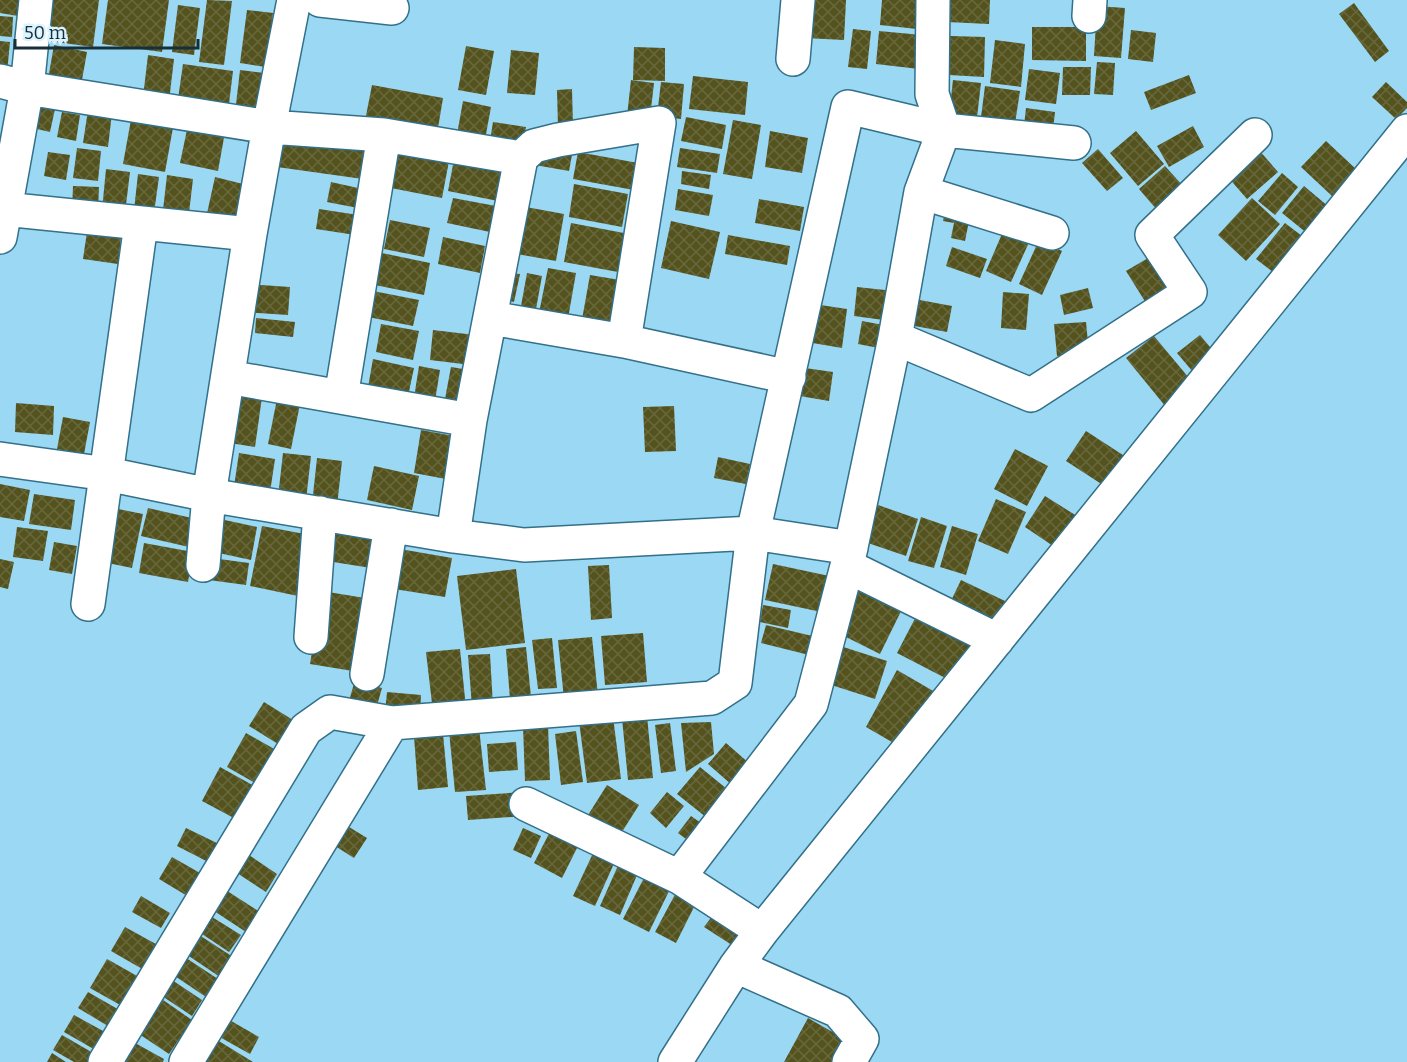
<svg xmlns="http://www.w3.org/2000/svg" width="1407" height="1062" viewBox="0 0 1407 1062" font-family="Bitter,serif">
	<defs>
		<pattern id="building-cross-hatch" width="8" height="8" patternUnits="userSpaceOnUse" patternTransform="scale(1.5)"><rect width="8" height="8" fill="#54521d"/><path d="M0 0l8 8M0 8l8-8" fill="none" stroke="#68683e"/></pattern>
	</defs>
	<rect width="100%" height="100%" fill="#9ad8f4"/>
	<!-- building -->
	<path fill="url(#building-cross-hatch)" d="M0 0H21L18 16 0 13Z
		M46 0H99L93 47 41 40Z
		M108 0H169L162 52 102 44Z
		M207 0 232 1 224 65 199 62Z
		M807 0H846L844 40 805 38Z
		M882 0H920L917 29 880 25Z
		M948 0H990L989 24 947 22Z
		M1354 3 1389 51 1375 62 1339 14Z
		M178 5 200 8 194 55 172 52Z
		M1097 6 1125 8 1121 58 1094 56Z
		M247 10 273 13 266 67 240 63Z
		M0 16 13 17 12 37 0 36Z
		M1032 27H1086V61L1032 60Z
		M853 29 871 31 867 69 848 67Z
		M1131 30 1156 33 1153 62 1128 59Z
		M879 31 922 35 919 69 876 64Z
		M950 36 985 37 984 77 949 75Z
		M995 40 1025 44 1021 87 990 83Z
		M0 41 10 42 7 73 0 72Z
		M54 45 87 52 80 91 47 85Z
		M466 46 494 51 486 95 458 90Z
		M634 47 665 48V81L633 80Z
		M511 50 539 53 535 95 507 93Z
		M148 55 174 59 169 101 143 97Z
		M1097 62 1115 63 1113 95 1094 94Z
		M183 64 233 71 228 112 177 106Z
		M1063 67H1091L1090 95H1062Z
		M1029 69 1060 73 1056 104 1025 100Z
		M240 70 264 73 258 116 235 113Z
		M1189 75 1196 93 1151 110 1144 92Z
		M693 76 748 82 745 115 689 109Z
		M631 80 654 83 650 118 627 116Z
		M953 80 981 83 976 126 948 123Z
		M661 82 684 84 681 119 657 116Z
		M1386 82 1407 102V108L1396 119 1372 97Z
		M372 85 443 98 436 140 364 126Z
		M985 86 1020 91 1014 130 980 125Z
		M572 89 573 126 558 127 557 90Z
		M463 101 491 107 484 145 456 140Z
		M30 103 55 109 50 132 24 126Z
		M1026 108 1055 112 1052 138 1023 135Z
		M88 110 112 113 108 147 83 143Z
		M62 112 80 115 76 141 57 137Z
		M132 114 174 122 165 172 123 164Z
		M686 117 726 125 722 149 681 141Z
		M733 120 761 125 752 179 723 174Z
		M493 122 526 127 522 152 489 147Z
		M188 125 225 132 218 171 180 163Z
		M1193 126 1204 147 1169 167 1157 146Z
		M770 131 808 138 802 173 765 167Z
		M1136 131 1164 164 1138 186 1110 153Z
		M281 138 373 151 370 180 277 167Z
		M1326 141 1357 170 1332 196 1301 167Z
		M77 148 101 151 98 181 73 178Z
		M680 148 720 154 717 173 677 167Z
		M456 149 506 160 498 201 448 191Z
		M538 149 572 155 569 171 535 165Z
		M1098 149 1123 178 1107 191 1082 163Z
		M1258 149 1278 172 1247 199 1227 176Z
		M398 151 449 161 442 198 391 188Z
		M48 152 70 155 66 180 44 176Z
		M578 152 638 163 634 190 573 179Z
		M1165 166 1183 186 1157 210 1139 189Z
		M106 169 130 172 125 213 102 210Z
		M682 171 711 175 709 189 681 184Z
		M1282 173 1298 187 1275 215 1258 201Z
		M138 174 159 177 154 213 134 210Z
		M167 175 193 179 189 213 163 210Z
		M215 177 243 184 235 224 206 218Z
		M331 182 367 190 363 209 327 202Z
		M574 184 628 194 622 227 569 217Z
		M73 186 99 187 98 211 72 210Z
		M1304 186 1329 207 1308 234 1282 213Z
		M678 189 713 195 709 216 675 210Z
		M453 198 496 206 490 232 447 223Z
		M1252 198 1280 224 1246 261 1218 235Z
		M759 199 804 207 800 231 755 223Z
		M526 207 564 214 556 261 517 254Z
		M946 207 971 211 965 241 951 238 954 223 943 221Z
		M319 209 365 216 362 236 316 229Z
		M390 220 430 228 424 257 384 249Z
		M671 221 720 232 709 279 661 268Z
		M571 223 624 233 618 272 564 262Z
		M1285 223 1302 236 1273 272 1256 259Z
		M88 225 122 229 118 264 83 259Z
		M1005 227 1031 238 1011 282 986 271Z
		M728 235 790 246 787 265 725 254Z
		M443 237 485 246 480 273 438 264Z
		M1039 240 1062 251 1042 295 1019 284Z
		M952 247 987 259 980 278 946 266Z
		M1160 251 1185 291 1151 311 1126 271Z
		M382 253 430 263 424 295 375 285Z
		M548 268 576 273 567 324 538 318Z
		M505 272 520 274 514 302 500 299Z
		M527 273 542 276 536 309 521 306Z
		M590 275 620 280 611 330 581 325Z
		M247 284 290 287 288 315 245 312Z
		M857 287 894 291 891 321 854 316Z
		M1088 288 1093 308 1064 315 1060 295Z
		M368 290 419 300 413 326 363 316Z
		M1003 292 1029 294 1026 330 1001 328Z
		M909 298 952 306 947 332 904 324Z
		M807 303 847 309 842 348 801 341Z
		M256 318 295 322 293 337 255 333Z
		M862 321 894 327 889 350 858 344Z
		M1086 322 1089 353 1057 356 1054 324Z
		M381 324 419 331 413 360 376 352Z
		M433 330 475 335 471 365 430 360Z
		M1200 335 1215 353 1193 372 1177 353Z
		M1154 336 1194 384 1166 407 1126 358Z
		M373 359 414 368 407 401 367 393Z
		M419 366 440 370 434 407 413 404Z
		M451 367 475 371 469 408 444 404Z
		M798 367 833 372 829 401 794 395Z
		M237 394 262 397 255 447 230 443Z
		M277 399 300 404 291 449 268 444Z
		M16 403 54 406 53 435 15 432Z
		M674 406 676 451 645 452 643 407Z
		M63 417 90 422 84 454 57 449Z
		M421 430 459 437 451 480 414 473Z
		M1086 431 1126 457 1106 487 1066 461Z
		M1015 449 1048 466 1027 506 994 489Z
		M239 453 275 459 269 499 233 493Z
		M283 453 311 456 306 500 278 497Z
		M718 457 750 464 746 484 714 478Z
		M317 458 342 461 337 506 312 504Z
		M374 466 419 476 412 510 367 500Z
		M0 484 30 490 24 521 0 517Z
		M34 494 75 500 71 530 29 524Z
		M1045 496 1080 518 1059 550 1025 527Z
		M996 499 1026 512 1008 554 978 541Z
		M878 505 918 519 906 556 865 542Z
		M108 507 143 514 132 568 98 561Z
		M148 508 196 519 189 547 141 536Z
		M921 517 947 526 934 568 908 561Z
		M220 519 257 527 251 560 214 552Z
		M262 526 310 535 298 596 250 586Z
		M952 526 978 534 966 575 940 567Z
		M17 527 48 531 43 561 13 557Z
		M332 531 376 538 371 568 327 561Z
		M54 542 77 546 72 574 49 570Z
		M144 543 193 552 188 582 139 573Z
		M400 549 452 558 445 597 394 589Z
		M212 558 249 563 246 585 209 580Z
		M0 559 14 562 8 589 0 587Z
		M773 564 834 577 826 613 765 600Z
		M609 565 612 618 591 620 588 566Z
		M516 569 525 643 466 650 457 576Z
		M860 576 907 599 880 654 834 631Z
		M961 580 1005 601 992 629 947 609Z
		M322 591 371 599 359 672 310 664Z
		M763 605 791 610 788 628 760 622Z
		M921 607 977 636 953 682 897 653Z
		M766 625 825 639 821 658 761 643Z
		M643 633 647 682 605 685 601 636Z
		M592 637 598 696 564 699 558 640Z
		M552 638 557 688 538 689 532 640Z
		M834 644 887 661 875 699 822 682Z
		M526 647 531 697 510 699 506 649Z
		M460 649 466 708 433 712 426 652Z
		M490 654 493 706 472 707 468 655Z
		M897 670 935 692 904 749 866 727Z
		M355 680 382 688 376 709 349 701Z
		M387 692 421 695 420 716 385 713Z
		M264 702 301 725 286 749 249 726Z
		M647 716 653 778 628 780 622 718Z
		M613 717 621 779 587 783 579 721Z
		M711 722 714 754 686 772 681 723Z
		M670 723 676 771 661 773 655 725Z
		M548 725 550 780 525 781 523 726Z
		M479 728 486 790 455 792 449 731Z
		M576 731 583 782 561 785 555 734Z
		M246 733 283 754 264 788 227 767Z
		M443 734 448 787 418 790 414 736Z
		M516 742 518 770 489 772 487 744Z
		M726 743 758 771 740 792 708 764Z
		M220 767 263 791 245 824 202 801Z
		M700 767 738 798 716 825 677 794Z
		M607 785 639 805 615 843 583 823Z
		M524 792 526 816 468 820 466 796Z
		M667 792 684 806 666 828 650 813Z
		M691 816 711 830 698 848 678 833Z
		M336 819 367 838 354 858 324 839Z
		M555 822 583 836 562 878 534 863Z
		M186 828 225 847 216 866 177 846Z
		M523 828 541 836 531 858 513 850Z
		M595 849 616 859 595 906 573 896Z
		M246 853 277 874 266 892 234 871Z
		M172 857 207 877 194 900 159 879Z
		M621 859 640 868 620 915 600 906Z
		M648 870 673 883 649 932 623 919Z
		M221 887 260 912 246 932 208 907Z
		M679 887 699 897 676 943 655 932Z
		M141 896 170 913 161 928 132 912Z
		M719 907 751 929 738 949 704 927Z
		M204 912 241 935 229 952 193 928Z
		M125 927 165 949 151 974 111 951Z
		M190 929 233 957 220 977 177 948Z
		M177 952 218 979 206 997 166 970Z
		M107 959 146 981 129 1010 90 988Z
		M163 974 202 1000 192 1016 153 990Z
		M88 992 128 1015 118 1032 78 1008Z
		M153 993 192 1020 169 1054 130 1028Z
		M219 1014 259 1037 250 1054 209 1031Z
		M74 1015 114 1037 104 1055 64 1032Z
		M808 1018 850 1042 839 1062H784Z
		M62 1035 100 1057 97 1062H74L53 1050Z
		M209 1035 253 1062H192Z
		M126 1038 164 1059 163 1062H123Z
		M52 1053 66 1062H47Z"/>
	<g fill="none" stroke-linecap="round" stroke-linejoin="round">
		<defs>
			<path id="minor" d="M320 0 392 8
				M1089 16 1090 0
				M793 59 798 0
				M0 81 27 88 269 127 384 135 521 158 470 420 453 536
				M521 158 534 146 558 140 659 123 624 341
				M921 192 1052 233
				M4 209 250 234
				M0 237 27 88 36 0
				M491 318 624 341 789 377
				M895 338 1031 395 1190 292 1152 235 1255 135
				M228 377 470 420
				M341 397 384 135
				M0 459 107 474 209 495 453 536 524 545 753 533 851 548
				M203 565 209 495 250 234 269 127 294 0
				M847 566 997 640
				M88 604 141 224
				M311 637 320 513
				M367 674 391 525
				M526 804 679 877 762 931
				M679 877 811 704 847 566 895 338 921 192 944 130 932 94 933 0
				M736 966 838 1011 862 1039 849 1062
				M105 1062 306 729 330 712 392 723 712 698 735 683 753 533 848 107 944 130 1074 143
				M186 1062 392 723
				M675 1062 736 966 762 931 1407 131"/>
		</defs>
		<!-- minor casing -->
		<use href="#minor" stroke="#337089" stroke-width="36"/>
		<!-- minor -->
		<use href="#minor" stroke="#fff" stroke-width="33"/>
	</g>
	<!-- scale -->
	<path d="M15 39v9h183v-9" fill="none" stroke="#162f3a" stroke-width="3"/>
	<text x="24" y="39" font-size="18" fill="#162f3a" stroke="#dbf3fe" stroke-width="4.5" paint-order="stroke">50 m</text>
</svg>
